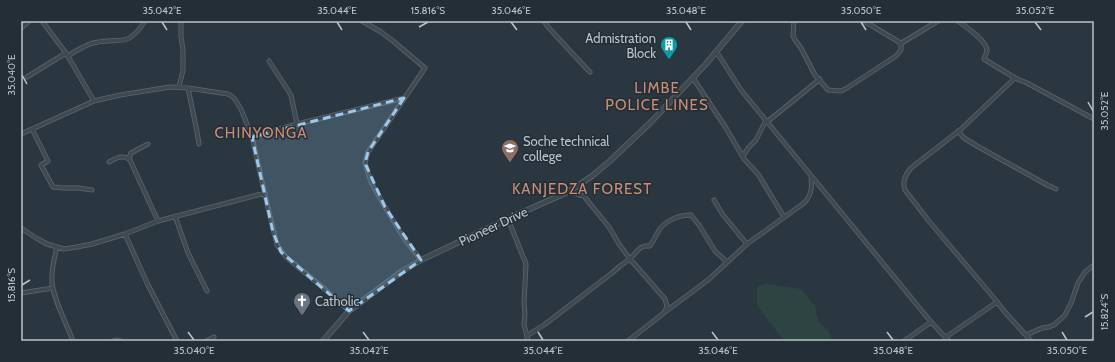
<svg xmlns="http://www.w3.org/2000/svg" width="1115" height="362" viewBox="0 0 1115 362" font-family="Cabin,sans-serif">
	<rect width="100%" height="100%" fill="#2a3741"/>
	<!-- green -->
	<path fill="#2d4442" d="M768 284 801 289 815 306 818 321 829 332 832 341H784L757 305V286Z"/>
	<g fill="none" stroke-linecap="round" stroke-linejoin="round">
		<defs>
			<path id="minor" d="M42 21 66 53 94 101
				M362 21 381 32 393 41 425 68 368 152 365 163 371 182 385 207 405 240 421 260
				M544 21 548 27 585 67 590 72
				M794 21 793 36 795 40 801 48 815 75 828 90 841 91 847 88 896 56 901 50V44L899 42 864 21
				M958 21C966 27 986 40 987 50 987 53 985 56 984 59L1015 78
				M21 28 29 21
				M900 44 938 21
				M716 51 741 90 931 322 949 341
				M68 56C76 51 85 45 93 43 120 36 126 50 145 21
				M269 61 291 95 297 124
				M27 77 66 53
				M693 78 726 128 744 159 758 174 784 217
				M179 87 183 70V51L181 36V21
				M188 88 197 132 199 144
				M32 129 48 161 41 165 53 187 63 188H79L92 190
				M958 131 964 138 977 146 1047 185 1056 189
				M21 134 94 101 120 95 170 87 188 88 228 94 234 98 241 109 252 137 268 208 277 245 286 257 327 291 349 311
				M252 137 293 125 404 98
				M148 144 131 153 129 158 158 221
				M743 156 749 147 756 140 765 122H767L820 79
				M109 162C116 158 123 154 130 160
				M570 191 579 195 584 196 587 200 609 227 619 244 630 259 665 299 667 306 665 311
				M714 200 723 215 747 244
				M175 216 188 253 207 291
				M508 219 526 264 524 303 525 314 524 324 527 337
				M21 228 36 238 47 244 57 247 64 249 77 247 92 244 125 234 158 221 265 193
				M125 234 148 285 177 341
				M57 247C54 259 51 270 52 282 53 299 67 324 73 341
				M21 293 53 288
				M1026 335 1042 328 1049 327 1054 325 1065 315 1071 303 1078 283 1085 272 1094 265
				M946 337 997 302
				M113 341 118 340 121 341
				M206 341 214 337
				M528 341 527 338 528 335 544 325 612 273 620 266 630 259 640 248 645 246H650C653 242 655 237 658 232 664 221 678 215 691 215L699 225 715 251 727 262
				M628 341 665 312 708 280 747 244 804 203C812 195 812 187 811 176
				M904 341 931 322
				M1031 341 1004 311 994 298 928 220 905 190C902 182 905 175 911 168L960 130 1015 78 1027 83 1094 119
				M1093 341H1094"/>
			<path id="tertiary" d="M323 341 349 311 401 272 421 260 514 216 570 191 592 176 610 161 651 122 705 65 742 21"/>
		</defs>
		<!-- minor casing -->
		<use href="#minor" stroke="#5c666e" stroke-width="5"/>
		<!-- tertiary casing -->
		<use href="#tertiary" stroke="#5c666e" stroke-width="6"/>
		<!-- minor -->
		<use href="#minor" stroke="#3e4951" stroke-width="3.5"/>
		<!-- tertiary -->
		<use href="#tertiary" stroke="#3e4951" stroke-width="4.5"/>
	</g>
	<!-- marked area -->
	<path fill="#9dc8ee" fill-opacity="0.2" stroke="#9dc8ee" stroke-width="3" stroke-dasharray="8 5" stroke-linejoin="round" d="M404 98 368 152 365 163 385 207 421 260 349 311 281 252 273 232 252 137Z"/>
	<!-- ticks -->
	<path fill="none" stroke="#bbc3cb" stroke-width="1.5" d="M162 22 167 30M337 22 342 30M511 22 517 30M686 22 691 30M861 22 866 30M1035 22 1041 30M419 27 428 22M22 75 27 84M1088 102 1093 111M22 285 30 280M1085 317 1093 312M188 332 194 340M363 332 369 340M538 332 543 340M712 332 718 340M887 332 893 340M1062 332 1067 340"/>
	<!-- icons -->
	<defs>
		<symbol id="building-pin" viewBox="-11 -11 22 30"><path d="M0 17L-7.5 6A9.5 9.5 0 1 1 7.5 6Z" fill="#0f9aa8" stroke="#232e36"/><path d="M-4-6H4V6H1V3H-1V6H-4ZM-2.5-4.3h1.7v1.8h-1.7ZM.8-4.3h1.7v1.8H.8ZM-2.5-1h1.7V.8h-1.7ZM.8-1h1.7V.8H.8Z" fill="#fff"/></symbol>
		<symbol id="university-pin" viewBox="-11 -11 22 30"><path d="M0 17L-7.5 6A9.5 9.5 0 1 1 7.5 6Z" fill="#8d6e63" stroke="#232e36"/><path d="M0-5L7-2L0 1L-7-2ZM-4 1L0 2.5L4 1V4Q0 6-4 4Z" fill="#fff"/></symbol>
		<symbol id="church-pin" viewBox="-11 -11 22 30"><path d="M0 17L-7.5 6A9.5 9.5 0 1 1 7.5 6Z" fill="#6b7280" stroke="#232e36"/><path d="M-1.2-6h2.4v3.5h3.3v2.4h-3.3V6h-2.4V-.1h-3.3v-2.4h3.3Z" fill="#fff"/></symbol>
	</defs>
	<g fill-rule="evenodd">
		<use href="#building-pin" x="659" y="35" width="20" height="27"/>
		<use href="#university-pin" x="500" y="138" width="20" height="27"/>
		<use href="#church-pin" x="292" y="291" width="20" height="27"/>
	</g>
	<g text-anchor="middle" stroke-width="3" stroke-linejoin="round" paint-order="stroke">
		<!-- poi labels -->
		<g font-size="13" fill="#bbc3cb" stroke="#232e36" text-anchor="start">
			<text x="656" y="43" text-anchor="end">Admistration<tspan x="656" dy="15">Block</tspan></text>
			<text x="523" y="146">Soche technical<tspan x="523" dy="15">college</tspan></text>
			<text x="315" y="306">Catholic</text>
		</g>
		<!-- street labels -->
		<g font-size="13" fill="#bbc3cb" stroke="#232e36">
			<text transform="translate(493 226) rotate(-25)" y="5">Pioneer Drive</text>
		</g>
		<!-- quarter labels -->
		<g font-size="15" letter-spacing="1" fill="#cc8e75" stroke="#232e36">
			<text x="657" y="93">LIMBE<tspan x="657" dy="17">POLICE LINES</tspan></text>
			<text x="261" y="138">CHINYONGA</text>
			<text x="582" y="194">KANJEDZA FOREST</text>
		</g>
	</g>
	<!-- border -->
	<rect width="1115" height="362" fill="none" stroke="#232e36" stroke-width="44"/>
	<rect x="22" y="22" width="1071" height="318" fill="none" stroke="#bbc3cb" stroke-width="1.5"/>
	<g font-size="10" text-anchor="middle" fill="#bbc3cb">
		<text x="162" y="14">35.042°E</text>
		<text x="337" y="14">35.044°E</text>
		<text x="428" y="14">15.816°S</text>
		<text x="511" y="14">35.046°E</text>
		<text x="686" y="14">35.048°E</text>
		<text x="861" y="14">35.050°E</text>
		<text x="1035" y="14">35.052°E</text>
		<text transform="translate(11 75) rotate(-90)" y="4">35.040°E</text>
		<text transform="translate(1104 111) rotate(-90)" y="4">35.052°E</text>
		<text transform="translate(11 285) rotate(-90)" y="4">15.816°S</text>
		<text transform="translate(1104 312) rotate(-90)" y="4">15.824°S</text>
		<text x="194" y="354">35.040°E</text>
		<text x="369" y="354">35.042°E</text>
		<text x="543" y="354">35.044°E</text>
		<text x="718" y="354">35.046°E</text>
		<text x="893" y="354">35.048°E</text>
		<text x="1067" y="354">35.050°E</text>
	</g>
</svg>
